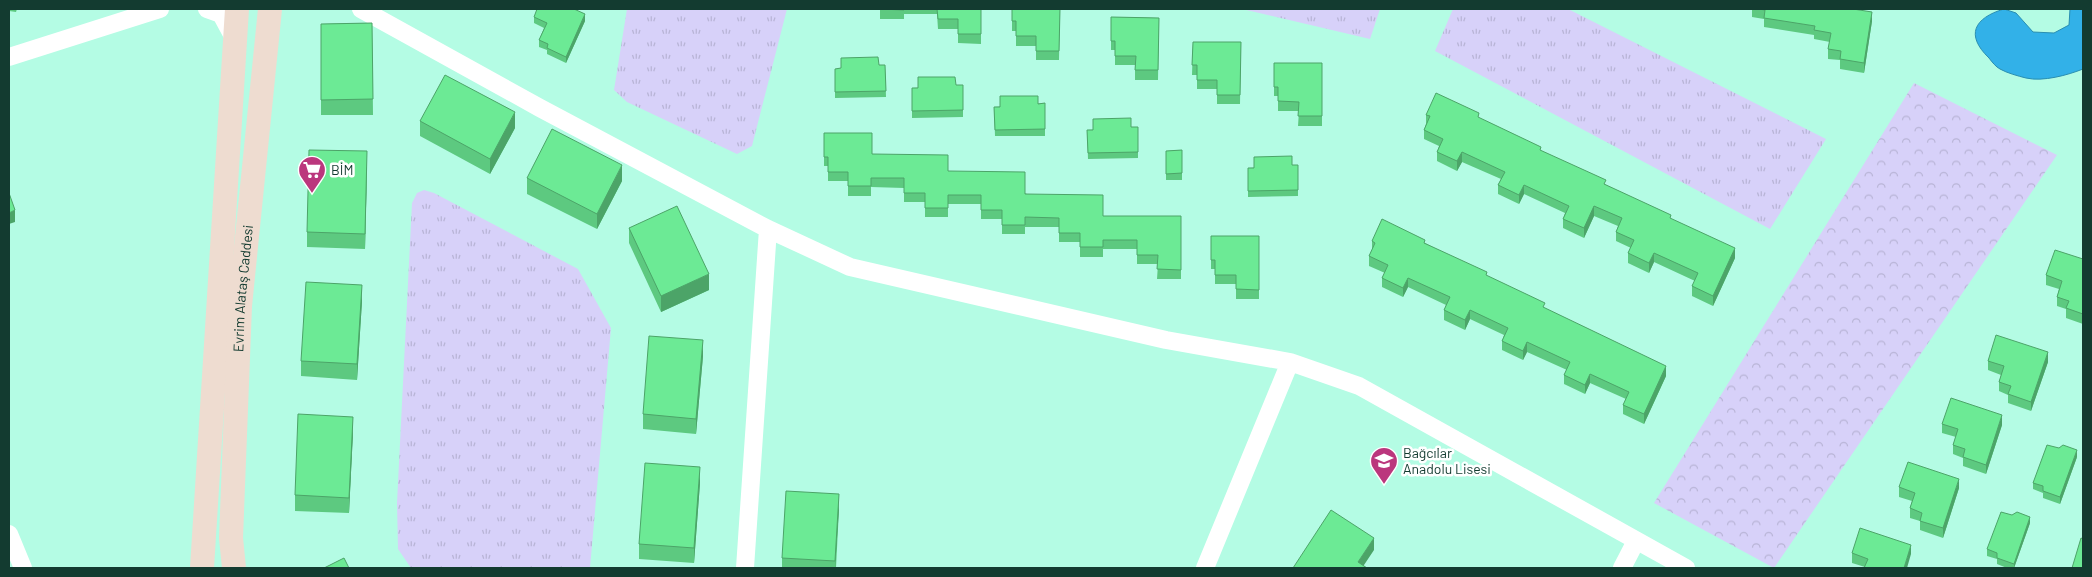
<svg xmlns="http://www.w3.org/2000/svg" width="2092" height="577" viewBox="0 0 2092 577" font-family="Barlow,sans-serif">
	<defs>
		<pattern id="forest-crowns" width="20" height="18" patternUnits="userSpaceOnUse" patternTransform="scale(1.25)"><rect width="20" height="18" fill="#d7d1f9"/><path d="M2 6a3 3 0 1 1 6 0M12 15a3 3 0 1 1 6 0" fill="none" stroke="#b8b4d6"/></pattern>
		<pattern id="park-tufts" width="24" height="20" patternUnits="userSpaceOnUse" patternTransform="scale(1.25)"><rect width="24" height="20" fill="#d7d1f9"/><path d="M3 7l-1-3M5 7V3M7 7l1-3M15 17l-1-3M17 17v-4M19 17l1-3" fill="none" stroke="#b8b4d6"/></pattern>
	</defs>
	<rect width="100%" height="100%" fill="#b4fce4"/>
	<!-- forest -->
	<path fill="url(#forest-crowns)" d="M1914 83 2057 155 1774 568 1654 503Z"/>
	<!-- park -->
	<path fill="url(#park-tufts)" d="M627 9H787L752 146 737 154 627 102 614 90Z
		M1242 9H1380L1370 39Z
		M1453 9H1568L1826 139 1770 229 1435 51Z
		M424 190 434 193 578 269 611 328 590 568H411L398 549 397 503 412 203 417 193Z"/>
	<!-- water -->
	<path fill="#32b1e8" stroke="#298eb1" d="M2004 9 2016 13 2033 32 2054 33 2069 25 2070 9H2083V69C2068 75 2043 82 2026 78 2018 76 2007 73 2000 69 1996 67 1992 62 1989 58 1965 35 1974 18 2004 9Z"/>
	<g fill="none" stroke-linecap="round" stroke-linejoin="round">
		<!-- minor -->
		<path stroke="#fff" stroke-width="18" d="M207 9 221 14 235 40
			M361 9 540 108 768 229 850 267 1166 340 1290 362 1359 386 1686 568
			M9 57 160 9
			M9 534 23 568
			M745 568 768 229
			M1205 568 1290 362
			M1622 568 1636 541"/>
		<!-- secondary -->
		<g stroke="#eedcd0" stroke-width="24">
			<path d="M202 568 237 9"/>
			<path id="s1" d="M234 568 231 538 240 306 270 9"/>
		</g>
	</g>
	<!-- wall -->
	<path fill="#5dc980" d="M9 9H17L16 12 9 11Z
		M880 9H981V44L958 43V29H938L937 14H904V19H880Z
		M1012 9H1060L1059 60H1036V46H1016V31H1012Z
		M1752 9H1853L1872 21 1864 73 1840 69V60L1828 59V49L1830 42 1814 39V35L1764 27V19L1752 17Z
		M534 17 585 21 566 63 547 54V50L539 47V40L544 28 534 23Z
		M1111 17 1159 18 1158 80H1135V65H1115V50H1111Z
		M372 23 373 115H321V24Z
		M1193 42H1241L1240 104H1217V89H1197V75H1192Z
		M1274 63H1322V126H1298L1299 111H1278V96H1274Z
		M879 65H885L886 97 835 98V69Z
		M963 85V117L912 118V88Z
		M1045 103V136H995L994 107Z
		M1426 115 1479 118 1671 219 1735 258 1713 306 1692 296V286L1695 281 1654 262 1649 273 1628 263V253L1631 248 1616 241V232L1618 226 1594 216 1584 238 1563 228V219L1565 213 1524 194 1519 204 1498 194V185L1501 179 1462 162 1457 171 1437 161V152L1439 146 1424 139V130L1426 124Z
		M420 121 515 128 490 174 420 136Z
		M1138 127V158L1088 159 1087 130Z
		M824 133 872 154 948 171 1103 216H1181V279H1157L1158 264H1137V249H1103V257H1080V242H1059V227H1025V234H1002V219H981V204H948V217H925V202H904V188L871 187V196H848V181H828V166H824Z
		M1182 150V180H1166V151Z
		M1298 165V196L1248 197V168Z
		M367 167 365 249 307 247V232Z
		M527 178 622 181 597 229 527 194Z
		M629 228 709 290 661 312 629 243Z
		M1211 236H1259V299H1236V284H1215V269H1211Z
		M1372 241 1425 243 1487 276 1666 376 1644 424 1623 414V405L1626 399 1590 383 1585 394 1564 384V375L1567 370 1527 352 1523 360 1502 350V341L1504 335 1470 319 1465 330 1444 320V310L1446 305 1408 287 1403 297 1382 287V278L1385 273 1369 266V256L1372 250Z
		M2083 259V324L2066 318V309L2057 306V297L2059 289 2046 285V275Z
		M362 301 357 380 301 376V361Z
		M703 356 696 434 643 429V414Z
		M1988 361 2048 362 2031 411 2008 403V395L1999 391V382L2001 375 1988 370Z
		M1942 424 2002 425 1986 474 1963 466V458L1953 454V445L1956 437 1942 433Z
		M353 432 349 513 295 511V495Z
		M2077 457 2060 504 2043 498V493L2033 489V483Z
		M700 483 694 563 639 559V544Z
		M1899 487 1959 488 1943 538 1920 530V521L1910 518V508L1912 501 1899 497Z
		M839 509 836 568H782V558Z
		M2030 523 2014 568H2007L1997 564V559L1987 556V549Z
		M1852 553 1911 554 1865 567 1852 563Z"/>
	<!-- shaded-wall -->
	<path fill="#4ca468" d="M1872 12V21L1864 73V63Z
		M585 14V21L566 63V57Z
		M515 112V128L490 174V159Z
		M367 151V167L365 249V234Z
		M1462 152V162L1457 171V161Z
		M622 165V181L597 229V214Z
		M1524 185V194L1519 204V195Z
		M1594 206V216L1584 238V228Z
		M15 210V222L9 224V213Z
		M1735 248V258L1713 306V296Z
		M1654 253V262L1649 273V263Z
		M709 274V290L661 312V296Z
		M1408 278V287L1403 297V288Z
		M362 285V301L357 380V364Z
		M1470 310V319L1465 330V320Z
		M703 340V356L696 434V419Z
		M1527 342V352L1523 360V351Z
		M2048 352V362L2031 411V402Z
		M1666 366V376L1644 424V414Z
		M1590 374V383L1585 394V385Z
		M2002 415V425L1986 474V465Z
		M353 417V432L349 513V498Z
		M2077 450V457L2060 504V497Z
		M700 467V483L694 563V548Z
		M1959 479V488L1943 538V528Z
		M839 494V509L835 568V561Z
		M2030 517V523L2014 568V564Z
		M1374 538V550L1362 568 1358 562Z
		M1911 545V554L1907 568H1904Z"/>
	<!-- building -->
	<path fill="#6cea95" stroke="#4ca468" d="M537 9H574L585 14 566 57 547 48 548 44 539 40 547 23 534 17Z
		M880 9H904V10Z
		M937 9H981V34H958V19H938Z
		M1012 9H1060L1059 51H1036V36H1016V21H1012Z
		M1759 9H1853L1872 12 1864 63 1840 59 1841 51 1828 49 1831 33 1814 30 1815 26 1764 18 1765 10Z
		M1111 17 1159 18 1158 70H1135L1136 56H1115V41H1111Z
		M372 23 373 99 321 100V24Z
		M1193 42H1241L1240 95H1217V80H1197V65H1192Z
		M878 57 879 65H885L886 91 835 92V69L841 68V58Z
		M1274 63H1322V116H1298L1299 102 1278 101V87H1274Z
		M445 75 515 112 490 159 420 121Z
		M918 77H955L956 85H963V110L912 111V88H918Z
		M1436 93 1479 113 1478 117 1541 147 1540 150 1606 180 1604 184 1671 215 1670 218 1735 248 1713 296 1692 286 1698 273 1654 253 1649 263 1628 253 1634 240 1616 232 1622 218 1594 206 1584 228 1563 219 1569 206 1524 185 1519 195 1498 185 1505 172 1462 152 1457 161 1437 152 1443 139 1424 130 1430 116 1426 115Z
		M1000 96H1038V104L1045 103V129L995 130 994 107H1000Z
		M1131 118V127H1138V152L1088 153 1087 130H1093V119Z
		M552 129 622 165 597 214 527 178Z
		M824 133H872V154L948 155V171L1025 172V194L1103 195V216H1181V270L1157 269 1158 255H1137V240H1103V247H1080V233H1059V218L1025 217V225H1002V210H981V195H948V208H925V193H904V178H871V186H848V172H828V157H824Z
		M309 150 367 151 365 234 307 232Z
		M1182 150V173L1166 174V151Z
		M1292 156V165H1298V190L1248 191V168H1254V157Z
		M9 193 15 210 9 213Z
		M677 206 709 274 661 296 629 228Z
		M1382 219 1425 240 1424 243 1487 272 1486 275 1545 303 1543 307 1666 366 1644 414 1623 405 1629 392 1590 374 1585 385 1564 375 1570 362 1527 342 1523 351 1502 341 1508 328 1470 310 1465 320 1444 310 1450 297 1408 278 1403 288 1382 278 1388 265 1369 256 1375 243 1372 241Z
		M1211 236H1259V290L1236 289V275H1215V260H1211Z
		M2055 250 2083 259V314L2066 308 2069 301 2057 297 2062 281 2046 275Z
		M306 282 362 285 357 364 301 361Z
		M1996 335 2048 352 2031 402 2008 394 2011 386 1999 382 2004 366 1988 361Z
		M649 336 703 340 696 419 643 414Z
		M1951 398 2002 415 1986 465 1963 457 1965 449 1953 445 1958 429 1942 424Z
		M298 414 353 417 349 498 295 495Z
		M2047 445 2059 448 2063 445 2077 450 2060 497 2043 491V486L2033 483Z
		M1908 462 1959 479 1943 528 1920 521 1922 513 1910 508 1915 493 1899 487Z
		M645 463 700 467 694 548 639 544Z
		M786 491 839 494 835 561 782 558Z
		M1331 510 1374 538 1358 562 1367 568H1293Z
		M2001 512 2012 515 2017 512 2030 517 2014 564 1997 558V553L1987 549Z
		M1860 528 1911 545 1904 568H1864L1868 559 1852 553Z
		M2081 538 2083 539V568H2072Z
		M344 558 349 568H324Z"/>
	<!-- icons -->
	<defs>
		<symbol id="supermarket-pin" viewBox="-11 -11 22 30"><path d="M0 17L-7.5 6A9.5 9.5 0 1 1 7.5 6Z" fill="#bb377d" stroke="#fff"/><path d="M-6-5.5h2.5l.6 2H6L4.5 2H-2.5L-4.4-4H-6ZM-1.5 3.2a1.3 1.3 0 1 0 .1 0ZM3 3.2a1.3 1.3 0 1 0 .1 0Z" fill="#fff"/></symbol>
		<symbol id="school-pin" viewBox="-11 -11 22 30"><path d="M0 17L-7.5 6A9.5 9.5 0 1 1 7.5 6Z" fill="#bb377d" stroke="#fff"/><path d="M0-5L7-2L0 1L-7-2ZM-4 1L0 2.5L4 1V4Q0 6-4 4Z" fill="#fff"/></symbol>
	</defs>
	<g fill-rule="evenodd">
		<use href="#supermarket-pin" x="296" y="154" width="32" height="43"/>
		<use href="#school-pin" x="1368" y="445" width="32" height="43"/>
	</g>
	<g text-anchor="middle" stroke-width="5" stroke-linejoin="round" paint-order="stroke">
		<!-- poi labels -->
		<g font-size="14" fill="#133b30" stroke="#fff" text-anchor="start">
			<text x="331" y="175">BİM</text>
			<text x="1403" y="458">Bağcılar<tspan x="1403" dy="16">Anadolu Lisesi</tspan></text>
		</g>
		<!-- street labels -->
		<g font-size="14" fill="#133b30" stroke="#fff">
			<text dy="5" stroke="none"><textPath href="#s1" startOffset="280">Evrim Alataş Caddesi</textPath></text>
		</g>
	</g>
	<!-- border -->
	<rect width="2092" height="577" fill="none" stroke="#133b30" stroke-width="20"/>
</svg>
